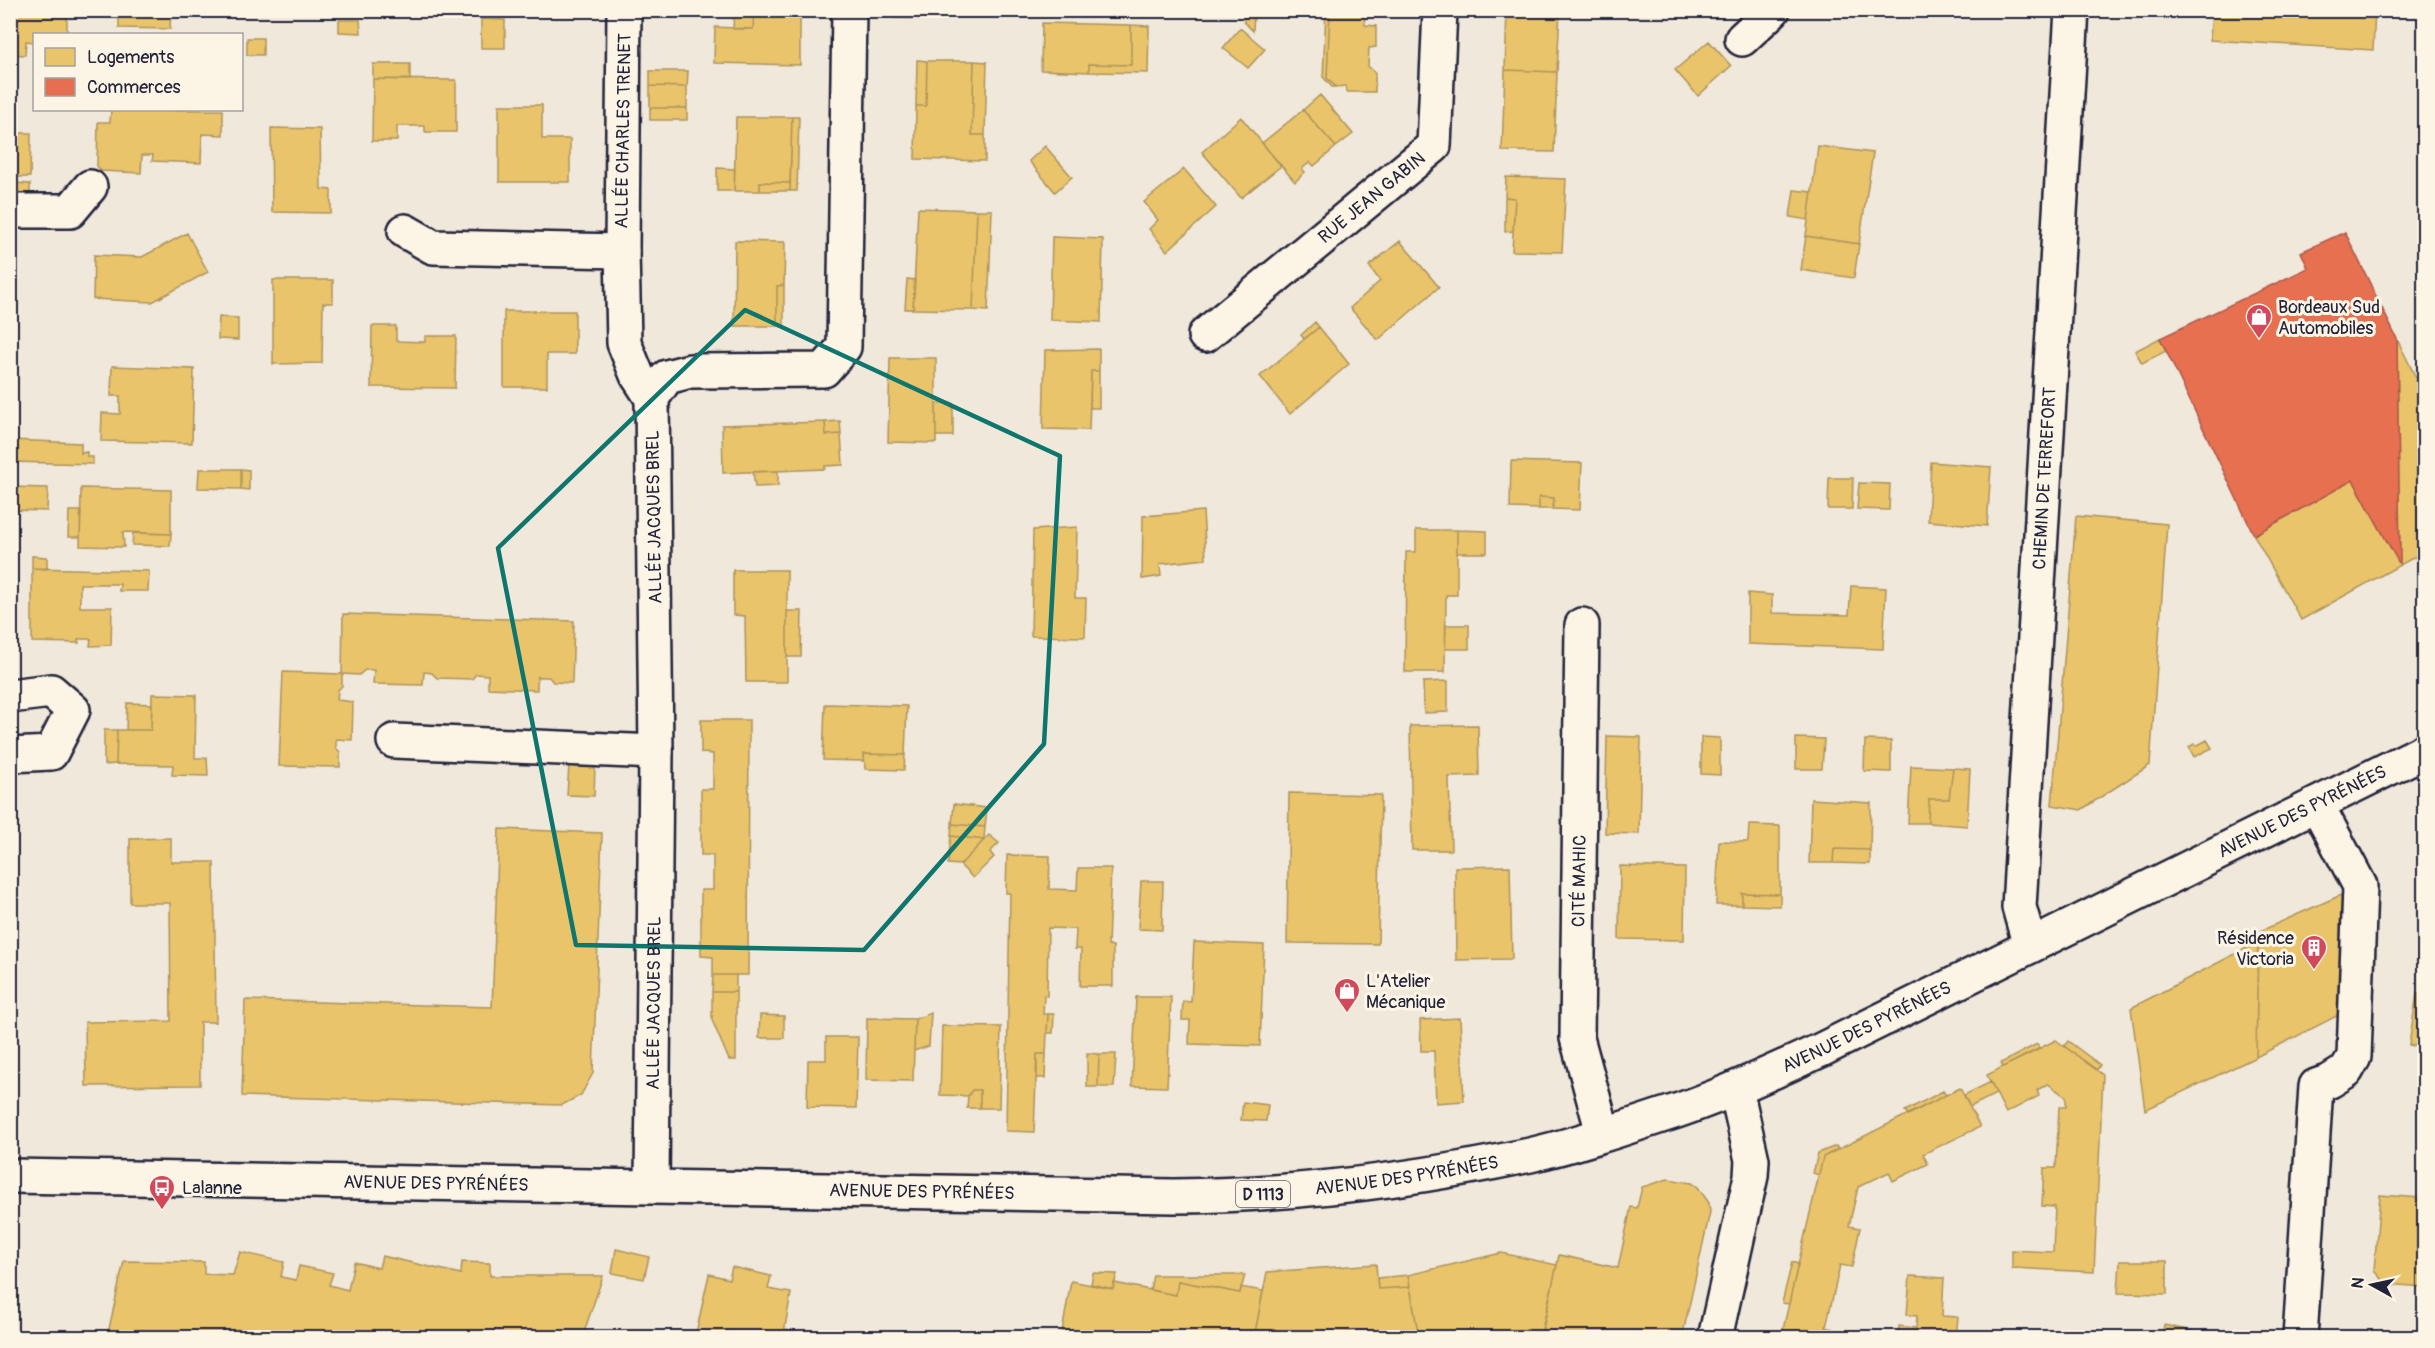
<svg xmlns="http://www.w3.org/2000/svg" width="2435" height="1348" viewBox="0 0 2435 1348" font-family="Pangolin,sans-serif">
	<rect width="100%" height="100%" fill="#efe8db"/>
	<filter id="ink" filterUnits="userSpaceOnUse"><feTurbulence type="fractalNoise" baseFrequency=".0167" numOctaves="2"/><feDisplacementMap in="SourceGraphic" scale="12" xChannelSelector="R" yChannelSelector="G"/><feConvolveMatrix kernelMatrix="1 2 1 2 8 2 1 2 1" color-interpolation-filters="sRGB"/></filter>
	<g filter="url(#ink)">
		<!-- homes -->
		<path fill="#e9c46a" stroke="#ad935c" stroke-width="1.5" d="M10 10 67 12V34H34V42L26 41 25 55 10 54Z
			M119 10H171L170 29 119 28Z
			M734 10H754L753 29H733Z
			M754 10H800V65L714 63 715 27 753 29Z
			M895 10H947L946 19 894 18Z
			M1244 10H1254L1253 31 1244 22Z
			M1326 10H1330L1327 78 1336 87H1332L1323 77Z
			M1330 10H1364L1365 25 1376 26V47L1369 48 1368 66 1375 73V92H1347L1346 86 1336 87 1327 78Z
			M1507 10H1560L1557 72 1505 70Z
			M2212 10H2375L2373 50 2210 40Z
			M481 19 505 20V48H481Z
			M339 20H360L361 33 339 32Z
			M1042 23 1131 25V65L1089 64V72L1041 70Z
			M1131 25 1149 26 1148 73 1089 72V64L1131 65Z
			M1240 28 1265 49 1248 68 1223 48Z
			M247 38H263V55H247Z
			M1709 41 1731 66 1698 96 1675 70Z
			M917 60 927 61 926 106H916Z
			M927 61H974L972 135H985V161L915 159 916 106H926Z
			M974 61 987 62 985 135H972Z
			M373 64H410V80L373 79Z
			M1505 70 1557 72 1554 152 1502 151Z
			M650 71H688L687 87 650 86Z
			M373 79 456 80V132H425V126H397V141H372Z
			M650 86 687 87V108H650Z
			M1320 95 1353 134 1336 147 1303 110Z
			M499 105H542V139H570V182H499Z
			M650 108H687V120H650Z
			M111 110H223V135L202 134 201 163 152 161 153 155H142L141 173 101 171 97 166 98 122H110Z
			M1303 110 1336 147 1314 166 1310 162 1302 169 1305 172 1295 182 1262 143Z
			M736 117H792L790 183 760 182V191H734Z
			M792 117H799L797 191H790Z
			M1241 117 1281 166 1241 198 1202 152Z
			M271 128 320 129 321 189 331 190V213L272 212Z
			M10 133H31L30 177H10Z
			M1045 146 1072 177 1055 192 1029 161Z
			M1818 146 1873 153 1859 244 1806 236Z
			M717 168 735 169 734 191H717Z
			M1184 169 1216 207 1167 251 1149 229 1158 220 1144 202Z
			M1506 177 1566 179 1562 252 1512 251 1515 198 1505 197Z
			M760 182 790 183V191H760Z
			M14 183 30 184V201H14Z
			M1794 190 1812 192 1808 220 1790 217Z
			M1505 197 1515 198 1513 231 1505 232Z
			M918 208 977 210 973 310 913 309Z
			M977 210H992L988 311 973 310Z
			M187 233 208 272 152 302 93 299 94 255 142 257Z
			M1806 236 1859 244 1854 278 1801 270Z
			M1052 237 1103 239 1101 322 1050 320Z
			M735 241 785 242 784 285 777 286V326H734Z
			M1400 241 1439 287 1378 340 1350 308 1380 281 1369 266Z
			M907 279 915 280 913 309H905Z
			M273 280H333V303H323L322 363 273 364Z
			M784 285V326H777V286Z
			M504 311H575V354H547V387H504Z
			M219 317 238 318V340L218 339Z
			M1315 322 1319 327 1304 339 1301 335Z
			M372 326H396V341L425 342V336H456L455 388 371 387Z
			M1319 327 1349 364 1290 414 1260 376Z
			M2160 338 2166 351 2142 363 2135 351Z
			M2397 339 2424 394V552L2400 565Z
			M1099 349V371H1091L1089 430 1043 429 1045 350Z
			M890 358H936V443L888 442Z
			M112 366 194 369 192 443 101 441 102 413 120 414V396H111Z
			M1091 371H1099V408H1090Z
			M936 403H953V436H936Z
			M840 421 841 434 826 435 825 422Z
			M825 422 826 435 841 434 843 465 825 466V469L723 473 722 425Z
			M10 440 81 443V453L87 452V457H93V464L10 462Z
			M1511 461 1582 463 1580 510 1553 509 1554 498 1539 497V509L1510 508Z
			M1931 462 1991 467 1987 526 1928 521Z
			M199 469H241V489L198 488Z
			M241 469 249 470V490L241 489Z
			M778 471V486L755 487 753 472Z
			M1829 478H1853L1852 509H1828Z
			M2353 480 2400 565 2301 620 2254 535Z
			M1859 483 1890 484 1889 510 1857 509Z
			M11 487 48 488 47 511 10 510Z
			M81 488 171 490V534L123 532 124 547 80 546Z
			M1539 497 1554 498 1553 509H1539Z
			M69 511H81L80 537H68Z
			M1203 511 1206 559 1160 564 1161 576 1142 579 1143 516Z
			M2076 516 2167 524 2150 765 2081 810 2052 805Z
			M1077 527 1075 598H1086L1085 637 1031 636 1033 530Z
			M1416 530H1457V595H1446L1445 672H1405L1406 552H1416Z
			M1457 530 1487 531V553H1457Z
			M133 533 171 534 170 546 132 545Z
			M32 556 47 557V569L32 568Z
			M32 568 149 571 148 591H119L120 584H80V607H112L111 645 90 646 91 639H78L79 643 32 642Z
			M733 570H787V682H746L745 616 733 615Z
			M1851 586 1886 588 1883 649 1748 644V593L1772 595V613L1849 615Z
			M787 611H802L801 657H787Z
			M343 614 574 621 572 683 553 682 549 677H537V690L488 688V675L476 674 472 679 437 678 432 673 424 672 423 685 373 684 374 670H365L359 675 342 674Z
			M1446 625H1469V649H1445Z
			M283 672 342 674V686L338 690 337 700 353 702 352 740 336 739V748L340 752V767L279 766Z
			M1448 681V712L1424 713 1423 682Z
			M152 694 196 695 195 758H207L208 776 172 775 173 765 116 764 117 730H151Z
			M127 703 152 704 151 730H126Z
			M825 704 907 706 905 755 864 754V761L823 760Z
			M701 720H749L748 975H713V957L701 956V890H713V855H701V789H713V754L701 753Z
			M1478 725 1479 776 1449 777 1451 850H1412L1410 726Z
			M104 730H117L116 764 104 765Z
			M1607 736 1641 737 1639 834 1605 833Z
			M1701 737 1720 738V775L1701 774Z
			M1796 738 1824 739 1822 769H1796Z
			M1865 740 1891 741V772L1864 771Z
			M2207 740 2212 748 2194 757 2189 747 2194 744 2196 746Z
			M864 754 905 755 904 770 865 769Z
			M569 765 595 766 594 796 567 795Z
			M1911 766 1953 768 1949 799H1929L1928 823H1908Z
			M1953 768 1970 769 1967 826 1928 823 1929 799H1949Z
			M1289 793 1381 795 1378 944 1287 943Z
			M1811 799 1871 803 1870 850 1834 849 1833 863H1809Z
			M954 804 987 808 985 827 952 824Z
			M952 824 985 827 984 840 951 836Z
			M1749 825 1780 826V894L1742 893V905H1716L1719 841 1748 842Z
			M499 829 602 833 593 1073 581 1095 562 1105 242 1096 245 1000 492 1007Z
			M989 835 999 843 990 852 994 857 973 878 960 865Z
			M951 836 984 840 960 865 948 864Z
			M171 838V862H214L216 1022H200V1085L86 1086 85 1022 171 1021 170 903H130V839Z
			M1834 849 1870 850V864L1833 863Z
			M1007 855 1050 856 1049 889 1077 890 1078 868H1111L1108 946H1113V986H1080L1081 949H1075L1076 929 1048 928 1047 996 1044 995 1043 1014H1048L1046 1054H1037L1034 1132 1006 1131 1010 893H1006Z
			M1510 866 1512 959 1456 960 1455 867Z
			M1620 866 1685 868 1684 940 1619 939Z
			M2377 879 2368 1000 2256 1057 2258 932Z
			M1141 881H1163L1162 930 1138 929Z
			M1742 893 1780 894V906L1742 905Z
			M1194 942 1264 945 1260 1046 1189 1044 1190 1020H1182L1183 1001 1191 1002Z
			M2258 942 2256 1057 2145 1110 2131 1008Z
			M713 975H736V992H712Z
			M712 992H736V1060H729L712 1020Z
			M2417 993 2424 994V1048L2409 1045Z
			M1136 997H1171L1167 1087 1132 1086Z
			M931 1013 929 1046 914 1051 915 1019Z
			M1048 1014H1054L1053 1033H1047Z
			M760 1015 784 1016V1038H759Z
			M867 1018 915 1019 913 1081 866 1080Z
			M1460 1018 1464 1101 1436 1103 1434 1051H1421L1420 1020Z
			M942 1026 1001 1027 999 1108H980V1090H972L968 1096 940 1095Z
			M826 1037H858L856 1108 807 1107 808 1060H826Z
			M2056 1040 2103 1075 2094 1272 2012 1268V1250L2053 1252 2055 1207 2042 1206 2044 1168H2056L2059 1107H2066V1097L2048 1084 2037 1090 2039 1096 2006 1113 1987 1075Z
			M2068 1041 2100 1065 2097 1070 2064 1046Z
			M2037 1044 2040 1049 2003 1067 2001 1063Z
			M1087 1053 1099 1054 1098 1087H1087Z
			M1037 1054H1046L1045 1078H1037Z
			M1099 1054H1116L1114 1087H1098Z
			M1991 1082 1996 1094 1970 1107 1964 1095Z
			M1960 1088 1980 1127 1923 1154 1928 1164 1893 1181 1889 1172 1858 1187 1849 1226 1860 1228 1852 1267 1840 1265 1826 1327 1837 1330 1836 1338H1781L1823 1157Z
			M972 1090H980V1108H967L968 1096Z
			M1943 1091 1946 1095 1908 1115 1905 1111Z
			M1243 1102 1268 1105 1266 1121 1241 1120Z
			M1836 1146 1838 1149 1823 1157 1819 1175 1813 1173 1818 1153Z
			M1668 1179 1692 1183 1698 1187 1709 1203 1710 1212 1682 1338H1541L1559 1255 1618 1268 1631 1207 1637 1208 1642 1187Z
			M2380 1195 2421 1198 2419 1226 2424 1233V1287L2386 1284 2374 1271Z
			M616 1249 649 1257 644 1279 612 1273Z
			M240 1252 284 1262 281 1277 296 1280 299 1266 333 1273 329 1285 348 1290 354 1262 379 1268 382 1256 461 1274 462 1262 490 1263V1276H603L582 1338H107L124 1261 204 1262V1274L233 1275Z
			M1501 1253 1557 1265 1540 1338H1419L1408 1275Z
			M2120 1261H2167V1294L2118 1293Z
			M1792 1262 1798 1264 1789 1304 1782 1303Z
			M1376 1264 1378 1289 1410 1287 1419 1338H1254L1267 1272Z
			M732 1267 771 1276 768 1289 791 1293 783 1338H695L709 1274 729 1279Z
			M1093 1273 1117 1274 1113 1289 1091 1284Z
			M1153 1275H1245L1240 1293 1178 1281 1176 1295 1150 1290Z
			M1408 1275 1410 1287 1378 1289 1377 1278Z
			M1910 1276 1944 1278 1942 1316 1958 1317 1956 1338H1898L1899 1326 1916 1328 1917 1316 1907 1315Z
			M1071 1281 1113 1289 1114 1283 1176 1295 1178 1281 1240 1293 1241 1287 1263 1291 1254 1338H1061Z
			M2164 1325 2224 1338H2161Z
			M785 1329 827 1338H783Z"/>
		<!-- shops -->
		<path fill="#e76f51" stroke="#ac584a" stroke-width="1.5" d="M2345 232 2397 339 2400 565 2353 480 2254 535 2160 338 2308 268 2301 252Z"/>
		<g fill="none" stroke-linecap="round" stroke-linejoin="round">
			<defs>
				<g id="minor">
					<path d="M624 10 622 251 624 343 637 375 652 398"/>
					<path d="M1742 39 1773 10"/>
					<path d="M10 211H70L90 187"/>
					<path d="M405 231 433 247 622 251"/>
					<path id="s1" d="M1205 335 1434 146 1440 10"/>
					<path d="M1582 625 1577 1038 1603 1133"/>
					<path d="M10 696 51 691 73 710 51 753 10 755"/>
					<path d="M394 741 656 752"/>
					<path id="s2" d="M2030 946 2019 907 2072 10"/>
					<path id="s3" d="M652 1186 656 752 652 398 667 377 690 371 824 370 844 347 849 10"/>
					<path d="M1715 1338 1751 1176 1752 1160 1736 1089"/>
					<path d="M2300 1338 2316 1086 2330 1081 2346 1071 2354 1057 2360 886 2317 805"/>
				</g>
				<g id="major">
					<path id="s4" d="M10 1176 1174 1196C1294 1195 1413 1180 1530 1155 1574 1145 1619 1130 1661 1116 1716 1099 1768 1074 1821 1050L2424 751"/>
				</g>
			</defs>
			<!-- minor casing -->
			<use href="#minor" stroke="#22223b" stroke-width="38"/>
			<!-- major casing -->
			<use href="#major" stroke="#22223b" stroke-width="38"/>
			<!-- minor -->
			<use href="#minor" stroke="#fcf5e5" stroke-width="33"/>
			<!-- major -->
			<use href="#major" stroke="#fcf5e5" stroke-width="33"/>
		</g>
	</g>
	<!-- marked area -->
	<path fill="none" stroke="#0f766e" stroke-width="4.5" stroke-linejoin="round" d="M745 310 1060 456 1044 744 864 950 576 945 498 548Z"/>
	<!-- icons -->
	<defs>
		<symbol id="shop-pin" viewBox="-11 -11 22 30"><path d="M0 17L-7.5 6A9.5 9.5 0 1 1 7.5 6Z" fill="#d1495b" stroke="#fcf5e5"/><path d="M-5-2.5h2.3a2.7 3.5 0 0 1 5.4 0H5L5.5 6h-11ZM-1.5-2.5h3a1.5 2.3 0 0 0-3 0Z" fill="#fff"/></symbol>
		<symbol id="building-pin" viewBox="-11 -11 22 30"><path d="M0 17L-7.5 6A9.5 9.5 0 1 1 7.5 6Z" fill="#d1495b" stroke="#fcf5e5"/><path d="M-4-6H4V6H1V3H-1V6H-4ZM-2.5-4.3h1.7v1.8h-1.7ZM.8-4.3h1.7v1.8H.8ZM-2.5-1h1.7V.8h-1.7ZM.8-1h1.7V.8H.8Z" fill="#fff"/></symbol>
		<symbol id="bus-pin" viewBox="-11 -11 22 30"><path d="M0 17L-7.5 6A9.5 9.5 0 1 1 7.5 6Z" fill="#d1495b" stroke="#fcf5e5"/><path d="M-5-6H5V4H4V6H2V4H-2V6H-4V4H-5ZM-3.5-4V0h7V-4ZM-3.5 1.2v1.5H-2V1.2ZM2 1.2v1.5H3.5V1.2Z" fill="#fff"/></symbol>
	</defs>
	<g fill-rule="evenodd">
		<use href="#shop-pin" x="2244" y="302" width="30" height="40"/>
		<use href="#building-pin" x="2299" y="933" width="30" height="40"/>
		<use href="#shop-pin" x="1332" y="976" width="30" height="40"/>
		<use href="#bus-pin" x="147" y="1173" width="30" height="40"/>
	</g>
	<g text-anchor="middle" stroke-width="6" stroke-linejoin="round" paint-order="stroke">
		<!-- shield labels -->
		<rect fill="#fcf5e5" stroke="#63616e" stroke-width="1.5" x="1236" y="1181" width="54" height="26" rx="4.5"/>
		<g font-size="16" font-weight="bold" fill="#22223b">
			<text x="1263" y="1200">D 1113</text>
		</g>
		<!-- street labels -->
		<g font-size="18" fill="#22223b" stroke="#fcf5e5">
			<text transform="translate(623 131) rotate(-89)" y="6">ALLÉE CHARLES TRENET</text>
			<text dy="6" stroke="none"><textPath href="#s1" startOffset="216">RUE JEAN GABIN</textPath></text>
			<text dy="6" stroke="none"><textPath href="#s2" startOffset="470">CHEMIN DE TERREFORT</textPath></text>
			<text transform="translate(654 517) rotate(-91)" y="6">ALLÉE JACQUES BREL</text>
			<text dy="6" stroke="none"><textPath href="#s4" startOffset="2370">AVENUE DES PYRÉNÉES</textPath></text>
			<text transform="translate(1579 881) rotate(-89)" y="6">CITÉ MAHIC</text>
			<text dy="6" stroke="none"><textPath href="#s3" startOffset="183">ALLÉE JACQUES BREL</textPath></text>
			<text dy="6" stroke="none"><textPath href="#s4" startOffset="1884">AVENUE DES PYRÉNÉES</textPath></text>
			<text dy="6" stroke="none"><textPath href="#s4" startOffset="1398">AVENUE DES PYRÉNÉES</textPath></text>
			<text dy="6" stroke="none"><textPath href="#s4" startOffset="426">AVENUE DES PYRÉNÉES</textPath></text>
			<text dy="6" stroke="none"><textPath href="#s4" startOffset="912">AVENUE DES PYRÉNÉES</textPath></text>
		</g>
		<!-- poi labels -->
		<g font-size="18" fill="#22223b" stroke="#fcf5e5" text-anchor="start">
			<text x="2278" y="313">Bordeaux Sud<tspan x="2278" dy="21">Automobiles</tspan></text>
			<text x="2294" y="944" text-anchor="end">Résidence<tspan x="2294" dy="21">Victoria</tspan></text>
			<text x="1366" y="987">L'Atelier<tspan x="1366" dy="21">Mécanique</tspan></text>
			<text x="182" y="1194">Lalanne</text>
		</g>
	</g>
	<!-- margin -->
	<rect width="2435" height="1348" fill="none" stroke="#fcf5e5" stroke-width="36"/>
	<rect x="18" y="18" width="2399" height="1312" fill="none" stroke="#22223b" stroke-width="2" filter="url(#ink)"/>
	<!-- legend -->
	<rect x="33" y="33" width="210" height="78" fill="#fcf5e5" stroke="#a5a1a1" stroke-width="1.5"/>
	<rect x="45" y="48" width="30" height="18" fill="#e9c46a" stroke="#a5a1a1" stroke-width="1.5"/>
	<text x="87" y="63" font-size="18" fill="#22223b">Logements</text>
	<rect x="45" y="78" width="30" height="18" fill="#e76f51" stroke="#a5a1a1" stroke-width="1.5"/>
	<text x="87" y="93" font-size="18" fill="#22223b">Commerces</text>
	<!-- north arrow -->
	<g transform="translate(2372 1285) rotate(278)" stroke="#fcf5e5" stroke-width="4.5" paint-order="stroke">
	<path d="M0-4.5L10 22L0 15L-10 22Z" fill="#22223b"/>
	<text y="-9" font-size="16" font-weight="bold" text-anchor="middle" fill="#22223b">N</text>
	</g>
</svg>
